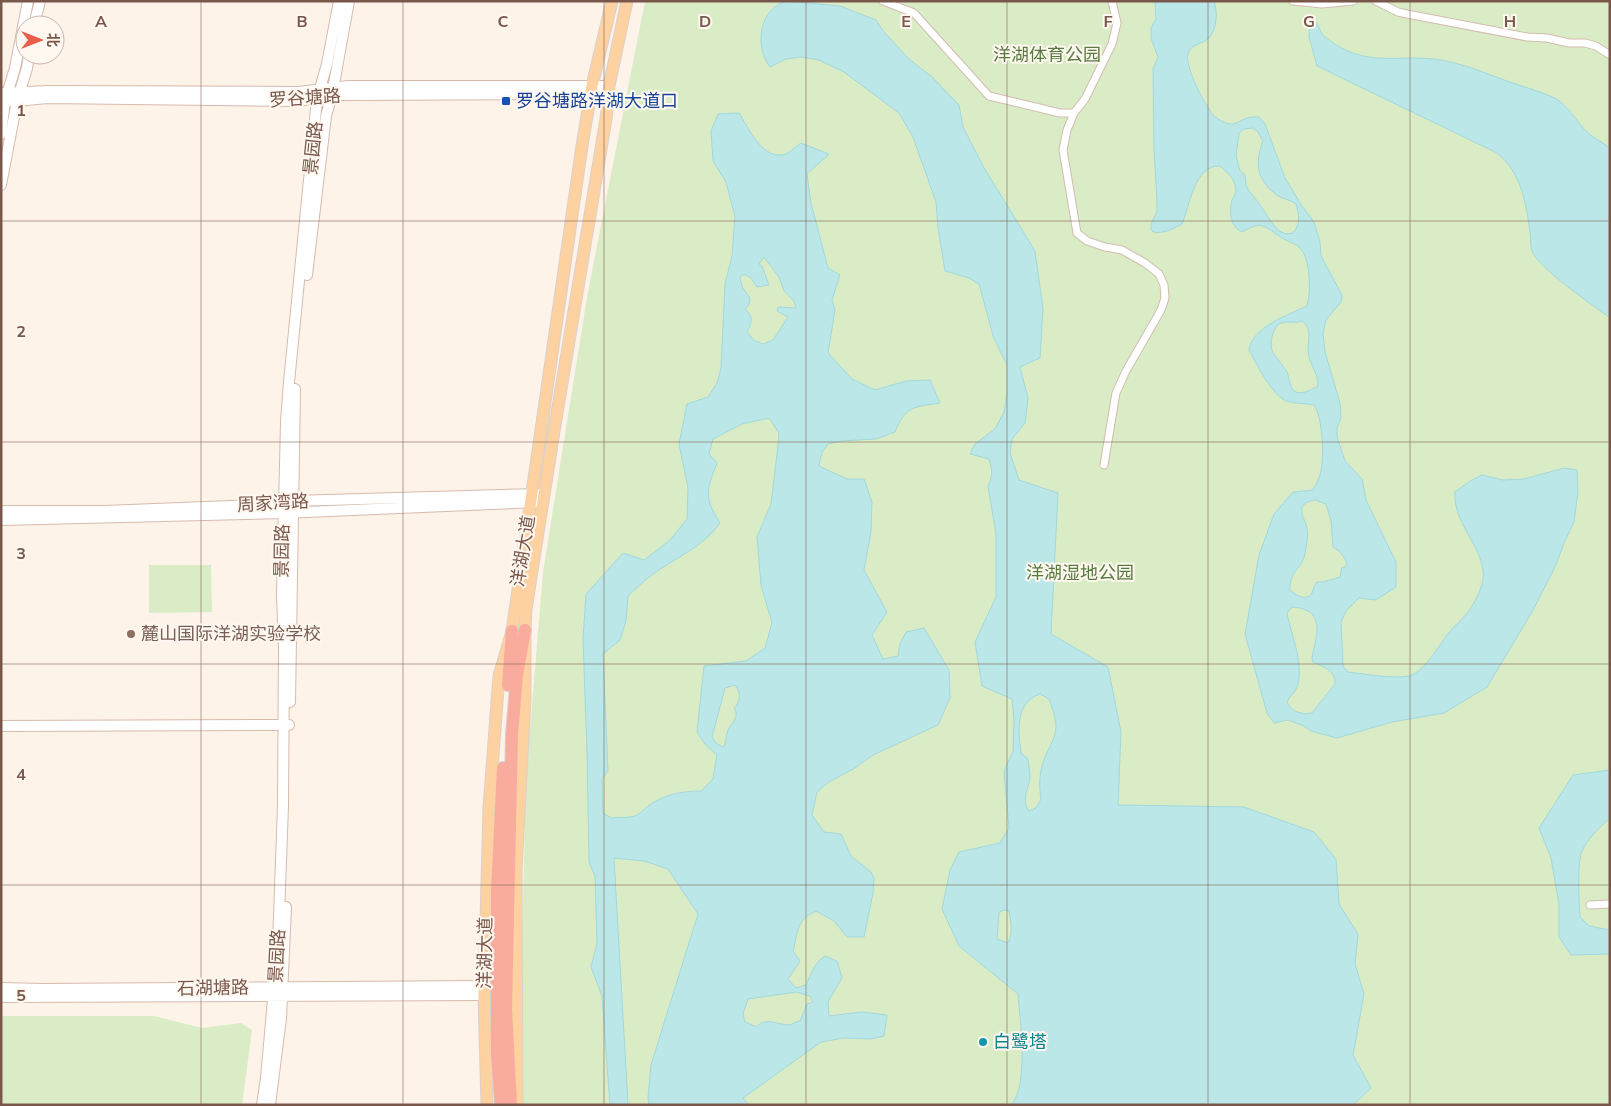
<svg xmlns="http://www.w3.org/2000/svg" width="1611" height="1106" viewBox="0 0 1611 1106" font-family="Mulish,'Noto Sans SC',sans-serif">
	<rect width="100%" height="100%" fill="#fdf3e9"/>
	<!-- green -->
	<path fill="#daecc6" d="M645 1H1610V1105H521V980L526 777 543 572 587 297Z
		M149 565H211L212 612 149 613Z
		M1 1016H154L202 1028 241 1023 252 1030 242 1105H1Z"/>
	<!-- water -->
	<path fill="#bce7e8" stroke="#a2d8db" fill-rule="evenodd" d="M787 1 840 6 876 20 884 32 909 59 932 77 959 105 963 127 983 166 1035 251 1043 309 1040 358 1020 367 1028 398 1025 423 1012 439 1010 453 1019 480 1058 493 1051 634 1108 667 1121 732 1118 805 1244 807 1314 832 1336 859 1339 904 1358 934 1355 964 1364 994 1353 1055 1371 1088 1353 1105H1011C1029 1086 1020 1020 1018 994L959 946 942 909 950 870 959 852 1000 843 1009 828 1004 771 1013 751 1014 720 1012 699 982 686 975 642 996 597V534L988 486C993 476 992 469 989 459L970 454 975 444 995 429 1004 412 1007 394V365L994 339 979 284 969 278 945 271 938 228 936 202 913 137 899 113 844 72 819 60 801 57 786 59 770 67C754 46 759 8 787 1ZM1040 694 1049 699C1052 708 1056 717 1056 726 1056 739 1048 748 1044 760 1039 773 1039 786 1041 799L1036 808 1029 811C1020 800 1030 787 1030 775 1030 770 1028 764 1028 759L1021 753C1018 730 1015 703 1040 694ZM1003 910 1009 911C1011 922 1013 933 1008 943L997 939 999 913Z
		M1155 1H1214C1218 12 1217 29 1209 38 1202 45 1191 43 1188 54 1184 66 1206 108 1215 117 1218 119 1225 123 1229 124 1236 125 1241 120 1247 118 1250 117 1255 117 1259 117L1265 124 1285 178 1302 206 1314 222 1320 242 1321 256 1342 295 1341 302 1326 320 1323 333 1325 352 1340 403 1341 418 1337 428V437L1345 461 1362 479 1366 500 1396 562V587L1376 600 1359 598 1346 611 1341 622 1343 666 1348 672C1365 674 1392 679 1409 676 1424 672 1438 647 1447 635 1455 625 1466 617 1472 606 1478 596 1485 582 1483 570 1479 542 1453 522 1455 492L1470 481 1482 475 1503 480 1524 479 1564 468 1577 470 1578 492 1574 522 1564 543 1556 565 1532 612 1487 687 1444 713 1392 722 1337 738 1311 731 1304 726 1288 720 1274 723 1267 713 1245 634 1259 555 1274 514 1293 492 1313 490C1316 484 1320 478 1321 471 1324 456 1323 418 1314 405 1305 403 1294 404 1286 401 1272 395 1256 363 1249 350 1252 327 1288 315 1307 306 1311 292 1311 258 1299 247 1295 243 1285 241 1279 236 1263 225 1261 221 1242 232 1230 227 1229 211 1232 200 1234 196 1236 194 1236 189 1235 179 1227 172 1220 166 1194 165 1190 205 1182 224 1173 229 1163 234 1153 232L1151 229V224L1157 212V201L1154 149 1153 69 1158 57 1151 38V28L1156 19ZM1253 128 1258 132 1263 141C1254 165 1257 180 1278 196 1283 199 1291 200 1296 204 1299 215 1301 223 1293 233L1286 234 1279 231 1272 223 1258 202 1249 191 1246 185 1245 175 1240 171 1236 156 1239 133 1244 129ZM1302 321C1312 327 1308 341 1308 351 1309 363 1319 375 1318 386 1312 389 1303 395 1296 392 1290 390 1289 377 1287 372 1283 365 1277 359 1273 353 1269 345 1272 329 1279 324 1286 320 1295 324 1302 321ZM1315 500 1326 504 1331 521 1333 547C1339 551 1345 556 1347 564L1344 568 1342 567 1340 577 1323 582H1317C1314 585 1314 588 1312 593 1306 602 1296 595 1290 590 1289 576 1296 572 1302 562 1305 557 1306 548 1307 542 1308 536 1308 528 1305 522 1300 510 1299 503 1315 500ZM1292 607C1326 609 1317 634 1312 657L1313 662C1324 667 1336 671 1335 684L1312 713C1302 715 1291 712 1287 702 1289 696 1294 694 1296 689 1306 668 1291 635 1287 613Z
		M1312 21H1315C1320 26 1319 32 1325 37 1366 70 1396 53 1441 60 1464 64 1485 73 1507 81 1521 86 1536 90 1550 96 1566 102 1574 118 1585 130 1592 137 1602 142 1610 148V318C1593 305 1538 268 1532 251 1530 246 1531 238 1530 232 1526 203 1521 172 1497 153L1317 66 1309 37 1310 23Z
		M739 113C748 127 761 157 781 155 788 155 795 147 801 143L829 154 807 174 811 203 828 268 840 275 832 300 835 310 828 353 852 379 875 390 906 381 930 380 940 403C914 407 905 406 895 432L876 439 841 441 828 444 822 452 819 466 847 479H864L872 502 871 532 864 570 887 612 872 635 883 659 898 656 900 644 906 632 924 628 949 670 950 698 938 725 873 755 855 768 829 782 817 792 812 815 824 832 841 834 851 856 871 872 874 878 873 893 864 937H847L834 921 816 911C796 920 798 932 793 951L800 961 788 979 796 988 806 985C811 974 814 963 825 956L837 961 842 978 828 1002 829 1016 861 1012 887 1015 884 1036 871 1039 844 1038 821 1042 743 1098 749 1105H649L648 1098 651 1065 698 914 668 869 644 861 614 858 628 1105H610L602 996 591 967 597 943 595 876 589 862 587 751 583 639 586 594 623 553 644 560 670 540 687 519 688 488 679 444 687 404 708 397 717 383 721 368 725 284 732 256 735 217 726 182 713 161 711 131 718 114ZM764 257 779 277 784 291 794 301 796 308 778 307 777 311 788 317 773 340 763 344 755 341 747 332C752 323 754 316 745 309L749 304 750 298 742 287 740 277 744 274 751 278 757 287 769 285 762 266 759 264ZM769 418 779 433 778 446 771 504 757 537 761 585 772 623 765 648 746 661 704 666 697 732 705 744 717 755 713 779 701 791C684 791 666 794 651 804 646 807 640 814 635 816 629 818 618 817 611 818L603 813 602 779 608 771 603 654 620 640 626 621 628 596C636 589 643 581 652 575 674 558 704 547 720 523 704 497 706 491 717 463L709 454 713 439 742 424ZM735 685C741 692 741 702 734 708 740 717 732 722 728 730 726 735 726 742 724 747L717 744 712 737 725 688ZM796 992 810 996 813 1002 807 1004 800 1021C796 1021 792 1025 788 1025 777 1024 764 1017 757 1027L745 1022 743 1014 748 999Z
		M1610 770V818C1600 827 1588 838 1582 851 1577 861 1579 904 1580 917L1589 926 1610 930V954L1571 955 1559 937V904L1551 858 1539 828 1573 775Z"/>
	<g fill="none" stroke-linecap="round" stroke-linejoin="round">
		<defs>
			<path id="street" d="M883 1 914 13 989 96 1060 113H1074
				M1293 1 1322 4 1353 1
				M1376 1 1398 12 1407 14 1527 37 1547 38 1569 43H1585L1596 46 1610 55
				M1104 465 1116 393 1126 371 1161 310 1165 298 1164 285 1159 274 1145 263 1122 250 1105 247 1087 241 1077 233 1063 150 1067 130 1074 113 1085 99 1112 44 1117 23 1112 1
				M1590 905 1610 904"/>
			<path id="secondary" d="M34 25 40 1
				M1 93 49 91 299 92 348 86H609
				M1 101H17L47 98 298 101 332 95H343L574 94 608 95
				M1 134 5 101 15 68 28 1
				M1 185 17 101 27 68 29 55
				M307 275 326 116 332 95 349 1
				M1 511H104L284 504 292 501 538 494
				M1 520 283 513 537 502
				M290 702 295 389
				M1 726 289 725
				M1 988 43 989 484 986
				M1 997 484 995
				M262 1105 266 1078 278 944 283 806 284 649 282 595 286 422 289 382 317 99 327 64 339 1
				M270 1105 281 1018 286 907"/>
			<path id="primary" d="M487 1105 484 995 489 808 499 676 512 631 582 146 592 86 612 1
				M517 1105 516 871 525 698V630L526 609 555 425 606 119 609 86 627 1"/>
			<path id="highway" d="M508 685 512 631
				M501 1105 497 1053V891L503 768
				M511 1105 506 1009 512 734 517 675 525 630"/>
		</defs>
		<!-- street casing -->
		<use href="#street" stroke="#d3bcb0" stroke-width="9"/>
		<!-- secondary casing -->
		<use href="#secondary" stroke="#d6bbad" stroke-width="12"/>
		<!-- primary casing -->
		<use href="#primary" stroke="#dad0cd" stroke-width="13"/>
		<!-- highway casing -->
		<use href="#highway" stroke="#dad0cd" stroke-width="14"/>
		<!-- street -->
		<use href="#street" stroke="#fff" stroke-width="7"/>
		<!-- secondary -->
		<use href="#secondary" stroke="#fff" stroke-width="10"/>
		<!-- primary -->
		<use href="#primary" stroke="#fdd1a0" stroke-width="11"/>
		<!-- highway -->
		<use href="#highway" stroke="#f9ac9e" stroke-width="12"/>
	</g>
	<!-- grid -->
	<path fill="none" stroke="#7a574b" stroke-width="1" stroke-opacity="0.55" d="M201 1V1105M403 1V1105M604 1V1105M806 1V1105M1007 1V1105M1208 1V1105M1410 1V1105M1 221H1610M1 442H1610M1 664H1610M1 885H1610"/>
	<!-- markers -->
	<rect fill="#1a4fb4" stroke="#fff8f0" stroke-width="2" x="501" y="96" width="10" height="10" rx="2.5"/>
	<circle fill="#8d6e63" stroke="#fff8f0" stroke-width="2" cx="131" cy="634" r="5"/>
	<circle fill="#0f9aa8" stroke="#fff8f0" stroke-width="2" cx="983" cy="1042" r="5"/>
	<g text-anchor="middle" stroke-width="4" stroke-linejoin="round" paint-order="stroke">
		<!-- park labels -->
		<g font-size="18" fill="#577a3f" stroke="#fff8f0">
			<text x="1047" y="61">洋湖体育公园</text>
			<text x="1080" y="579">洋湖湿地公园</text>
		</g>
		<!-- street labels -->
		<g font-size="18" fill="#7a574b" stroke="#fff8f0">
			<text transform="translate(305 98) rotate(-4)" y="6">罗谷塘路</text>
			<text transform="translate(313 148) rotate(-84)" y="6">景园路</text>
			<text transform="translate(273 503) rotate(-3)" y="6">周家湾路</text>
			<text transform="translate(282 551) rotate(-89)" y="6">景园路</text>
			<text transform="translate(523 551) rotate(-81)" y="6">洋湖大道</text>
			<text transform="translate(485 953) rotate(-89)" y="6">洋湖大道</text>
			<text transform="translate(277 956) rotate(-87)" y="6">景园路</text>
			<text transform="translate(213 988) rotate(-1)" y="6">石湖塘路</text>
		</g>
		<!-- transit labels -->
		<g font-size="18" fill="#164399" stroke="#fff8f0" text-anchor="start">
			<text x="516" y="107">罗谷塘路洋湖大道口</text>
		</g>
		<!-- education labels -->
		<g font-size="18" fill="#785e54" stroke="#fff8f0" text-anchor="start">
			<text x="141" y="640">麓山国际洋湖实验学校</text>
		</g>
		<!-- culture labels -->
		<g font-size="18" fill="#0d838f" stroke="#fff8f0" text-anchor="start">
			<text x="993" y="1048">白鹭塔</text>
		</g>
	</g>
	<g font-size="16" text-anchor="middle" font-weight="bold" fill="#7a574b" stroke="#fff8f0" stroke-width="4" stroke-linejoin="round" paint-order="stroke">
		<text x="101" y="27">A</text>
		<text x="302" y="27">B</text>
		<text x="503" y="27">C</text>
		<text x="705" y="27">D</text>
		<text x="906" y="27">E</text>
		<text x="1108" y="27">F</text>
		<text x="1309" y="27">G</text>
		<text x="1510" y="27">H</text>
		<text x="21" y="116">1</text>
		<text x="21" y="337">2</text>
		<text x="21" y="559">3</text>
		<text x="21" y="780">4</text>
		<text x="21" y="1001">5</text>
	</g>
	<!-- border -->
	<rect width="1611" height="1106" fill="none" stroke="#7a574b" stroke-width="5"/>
	<!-- north arrow -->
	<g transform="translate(40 40) rotate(90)"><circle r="24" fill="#fff8f0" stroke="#cab8ae"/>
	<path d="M0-4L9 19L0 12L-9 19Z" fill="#eb5d4b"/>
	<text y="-8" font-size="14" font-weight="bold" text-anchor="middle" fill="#7a574b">北</text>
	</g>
</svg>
